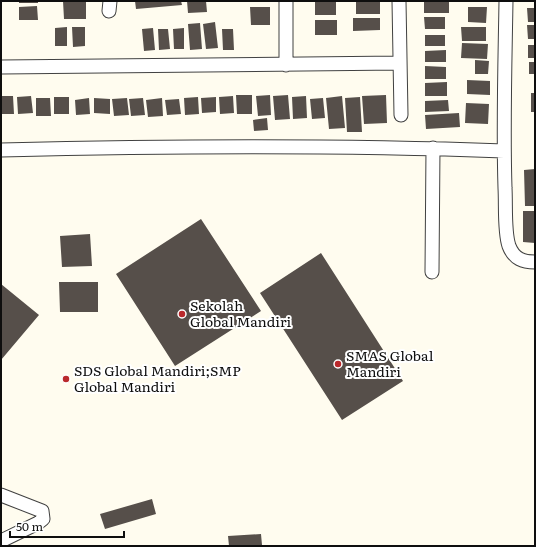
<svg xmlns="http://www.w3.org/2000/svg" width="536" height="547" viewBox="0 0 536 547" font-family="Literata,serif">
	<rect width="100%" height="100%" fill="#fffcef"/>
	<!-- building -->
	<path fill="#564f4a" d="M19 1H38V3H19Z
		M63 1H86V19H64Z
		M135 1H181L182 5 136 9Z
		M187 1H206L207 12 188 13Z
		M315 1H336V15H315Z
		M356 2H380V14H356Z
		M424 2H449V13H424Z
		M37 6 38 20H19V7Z
		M250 7H270V25H251Z
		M468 7H487L486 23 468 22Z
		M527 8H535V22H528Z
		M424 17H445V29H425Z
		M353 18H380V30L353 31Z
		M315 20H337V35H315Z
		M215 22 218 48 206 49 203 24Z
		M200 23 202 49 190 50 188 24Z
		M527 25H535V39H528Z
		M67 27V46H55V28Z
		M72 27H85V46L73 47Z
		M461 27H486V41H462Z
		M153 28 155 50 144 51 142 29Z
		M184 28V49H174L173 29Z
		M158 29H168L170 49 159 50Z
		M222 29H233L234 50H223Z
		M425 35H445V46H425Z
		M462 43 488 44 487 59 461 58Z
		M528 45H535V58H528Z
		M446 50V62H425V51Z
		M475 60 489 61 488 74H475Z
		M529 62H535V74H529Z
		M425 66 446 67V79H425Z
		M467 80 490 81V95L467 94Z
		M447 82V96H425V83Z
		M531 93H535V112H531Z
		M236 95H252V114H237Z
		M270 95 271 115 258 116 256 96Z
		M288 95 290 119 275 120 273 96Z
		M386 95 387 123 364 124 362 96Z
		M1 96H13L14 114H1Z
		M31 96 33 113 18 114 17 97Z
		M233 96 234 113 220 114 219 97Z
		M306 96 307 118 293 119 292 97Z
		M342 96 345 128 329 129 326 98Z
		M54 97H69V114H54Z
		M198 97 199 114 185 115 184 98Z
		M216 97V112L202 113 201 98Z
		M360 97 362 132H347L345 98Z
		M36 98H50L51 116H36Z
		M89 98 90 114 76 115 75 100Z
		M94 98 110 99V114L94 113Z
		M127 98 129 115 114 116 112 99Z
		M143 98 145 115 131 116 129 99Z
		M162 98 163 116 148 117 146 100Z
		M323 98 325 118 312 119 310 99Z
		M179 99 181 114 167 115 165 100Z
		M448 100 449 111 425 112V101Z
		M466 103 489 104 488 124 465 123Z
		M459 113 460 127 426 129 425 115Z
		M267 118 268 130 254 131 253 120Z
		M535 169V206H525L524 170Z
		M523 211H535V243L523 242Z
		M201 219 261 311 175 366 116 274Z
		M90 234 92 266 62 267 60 236Z
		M321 253 403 381 342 420 260 293Z
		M59 282H98V312H60Z
		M1 284 39 315 1 360Z
		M152 499 156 514 105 529 100 514Z
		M261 534 262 545 229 546 228 536Z"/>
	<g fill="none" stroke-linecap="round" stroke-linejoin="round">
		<defs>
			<path id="street" d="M286 1V65
				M399 1 401 115
				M506 1C505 63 503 126 505 188 506 204 504 232 509 246 514 259 523 262 535 262
				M109 11 110 1
				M1 67 400 63
				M1 150C169 146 336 145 504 151
				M432 272 433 148
				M1 495 42 511 43 519 38 523 1 541"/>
		</defs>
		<!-- street casing -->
		<use href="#street" stroke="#414141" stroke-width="15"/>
		<!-- street -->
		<use href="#street" stroke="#fff" stroke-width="13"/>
	</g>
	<!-- markers -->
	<g fill="#ba292c" stroke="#fff" stroke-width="1.5">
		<circle cx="182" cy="314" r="4"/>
		<circle cx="338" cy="364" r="4"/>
		<circle cx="66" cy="379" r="4"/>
	</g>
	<g text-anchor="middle" stroke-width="4" stroke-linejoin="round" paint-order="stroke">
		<!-- poi labels -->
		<g font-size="14" fill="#0e0e0e" stroke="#fff" text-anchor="start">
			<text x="190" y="311">Sekolah<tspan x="190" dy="16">Global Mandiri</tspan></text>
			<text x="346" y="361">SMAS Global<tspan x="346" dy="16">Mandiri</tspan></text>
			<text x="74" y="376">SDS Global Mandiri;SMP<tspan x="74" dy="16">Global Mandiri</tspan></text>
		</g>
	</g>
	<!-- border -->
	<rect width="536" height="547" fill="none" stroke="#0e0e0e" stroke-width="4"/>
	<!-- scale -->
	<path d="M10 531v6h114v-6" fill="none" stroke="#0e0e0e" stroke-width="2"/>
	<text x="16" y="531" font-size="12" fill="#0e0e0e" stroke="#ffffff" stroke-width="3" paint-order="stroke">50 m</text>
</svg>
